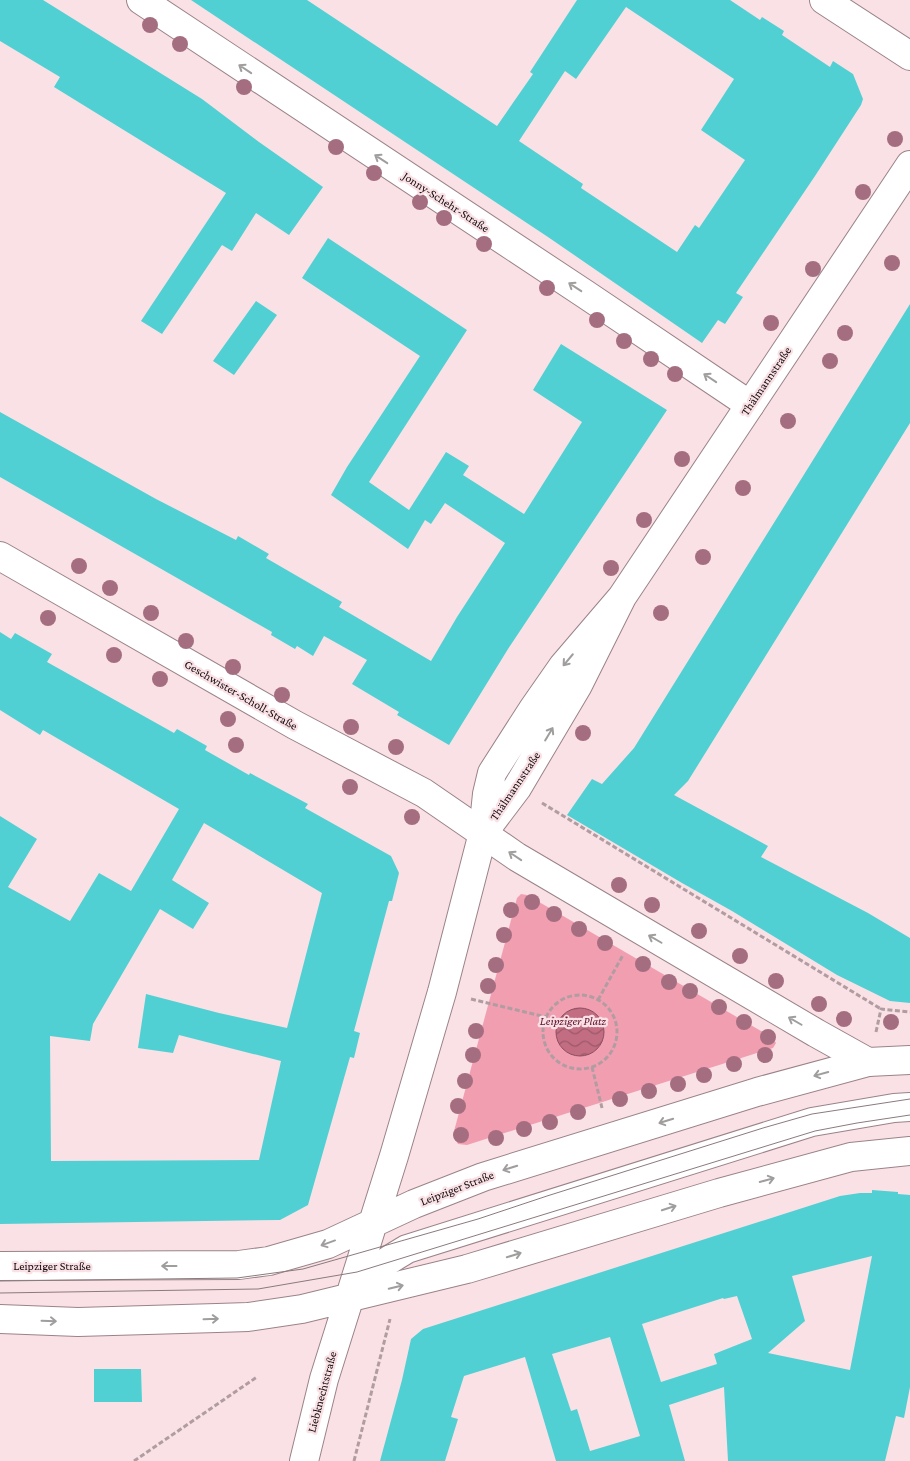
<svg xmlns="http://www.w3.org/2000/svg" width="910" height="1461" viewBox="0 0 910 1461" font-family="'Crimson Pro',serif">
	<defs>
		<pattern id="water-waves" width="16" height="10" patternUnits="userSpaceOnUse" patternTransform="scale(1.25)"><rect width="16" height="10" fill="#c26d82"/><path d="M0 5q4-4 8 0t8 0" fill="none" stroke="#9c5869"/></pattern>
	</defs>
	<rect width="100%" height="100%" fill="#fae1e6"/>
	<!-- park -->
	<path fill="#f19eb1" d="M521 894 527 895 773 1038 776 1043 773 1048 467 1145 458 1144 453 1135 517 898Z"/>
	<!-- water -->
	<path fill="url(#water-waves)" stroke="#8d4f5e" d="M556 1032a24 24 0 1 1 48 0a24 24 0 1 1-48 0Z"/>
	<!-- building -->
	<path fill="#50d0d3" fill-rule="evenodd" d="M0 0H43L202 99 259 142 323 187 289 235 256 213 232 251 222 245 162 334 141 321 226 193 54 87 60 77 0 41Z
		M191 0H307L497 126 533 74 530 72 577 0H730L760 20 762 17 784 31 782 35 830 67 833 61 853 74 863 99 861 105 815 176 736 293 743 297 725 324 718 320 702 343 548 237ZM626 7 734 79 701 130 745 160 699 228 695 225 677 252 581 188 583 184 519 141 565 71 576 79Z
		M328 238 467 330 369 482 409 510 446 452 469 466 463 475 524 514 582 422 533 390 561 344 667 410 508 649 449 745 397 715 399 712 352 684 367 660 324 636 313 656 297 646 295 649 271 635 272 632 0 477V412L156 499 236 540 238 536 269 554 266 558 342 602 339 607 431 661 457 617 505 543 445 503 431 524 425 520 408 549 331 495 347 467 420 356 302 278Z
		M256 301 277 315 234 375 213 361Z
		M910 304V423L688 781 674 795 768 846 761 857 868 913 910 938V1003L890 1001 837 975 732 911 682 883 567 815 592 779 602 784 634 748Z
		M0 632 11 639 15 633 52 654 47 662 174 733 177 729 207 746 205 750 249 775 250 773 308 804 305 808 391 856 399 873 392 901H389L354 1031 360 1033 354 1058 350 1057 308 1205 280 1220 0 1224V816L37 839 8 887 70 921 99 873 131 891 179 809 43 730 40 735 0 710ZM204 823 322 893 287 1028 219 1013 146 994 138 1048 173 1053 179 1035 281 1061 259 1160 51 1161 50 1036 90 1041 93 1024 160 909 193 929 209 903 172 880Z
		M872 1190 898 1192V1194L910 1195V1387L904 1418 896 1416 885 1461H728L724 1387 669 1405 685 1461H556L525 1357 464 1376 451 1417 458 1419 445 1461H380L402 1380 411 1339 423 1329 840 1196 860 1193H872ZM872 1256 850 1370 768 1353 805 1321 792 1276ZM737 1296 752 1339 714 1354 717 1364 661 1382 642 1324 723 1298 724 1299ZM610 1337 640 1436 590 1451 577 1409 571 1411 552 1354Z
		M94 1369H141L142 1402H94Z"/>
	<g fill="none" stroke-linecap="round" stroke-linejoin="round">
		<defs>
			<path id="street" d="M141 0 585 294 750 405
				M824 0 910 56
				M0 556 295 725 424 793 517 857 816 1033 868 1062
				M349 1299C367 1273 380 1265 407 1249L812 1122 894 1108 910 1107"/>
			<path id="secondary" d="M483 833 517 788 578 685 622 597 910 165
				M0 1266 239 1265 269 1261 328 1244 414 1204 483 1177 757 1092 868 1062 910 1060
				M0 1319 78 1322 217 1318 248 1317 302 1309 467 1269 719 1193 851 1157 910 1151
				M304 1461 324 1379 394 1156 442 992 483 833 487 794 492 773 533 709 563 666 622 597"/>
		</defs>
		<!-- street casing -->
		<use href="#street" stroke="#9a8388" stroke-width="30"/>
		<!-- secondary casing -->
		<use href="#secondary" stroke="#9a8388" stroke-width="30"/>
		<!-- path -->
		<path stroke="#b19da1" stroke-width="3" stroke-dasharray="5 2.5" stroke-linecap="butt" d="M542 803 881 1009
			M543 1032a37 37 0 1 1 74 0a37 37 0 1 1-74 0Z
			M471 999 546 1017
			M598 1000 623 955
			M876 1032 881 1009 910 1012
			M592 1067 602 1108
			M134 1461 257 1377
			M354 1461 390 1319"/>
		<!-- street -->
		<use href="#street" stroke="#fff" stroke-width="28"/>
		<!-- secondary -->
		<use href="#secondary" stroke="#fff" stroke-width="28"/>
		<!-- tram -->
		<path stroke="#8b7a7d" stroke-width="1" d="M0 1281 237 1278 303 1269 478 1219 547 1196 763 1128 812 1114 910 1099
			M0 1293 258 1289 357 1272 815 1131 857 1123 910 1115"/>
	</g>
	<!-- trees -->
	<g fill="#a56e80">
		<circle cx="150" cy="25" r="8"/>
		<circle cx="180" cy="44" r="8"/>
		<circle cx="244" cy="87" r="8"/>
		<circle cx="895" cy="139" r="8"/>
		<circle cx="336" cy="147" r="8"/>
		<circle cx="374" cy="173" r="8"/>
		<circle cx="863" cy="192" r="8"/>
		<circle cx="420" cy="202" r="8"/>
		<circle cx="444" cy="218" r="8"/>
		<circle cx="484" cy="244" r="8"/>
		<circle cx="892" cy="263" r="8"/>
		<circle cx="813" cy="269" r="8"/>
		<circle cx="547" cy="288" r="8"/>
		<circle cx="597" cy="320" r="8"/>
		<circle cx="771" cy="323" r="8"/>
		<circle cx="845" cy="333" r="8"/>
		<circle cx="624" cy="341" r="8"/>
		<circle cx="651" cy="359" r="8"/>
		<circle cx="830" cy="361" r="8"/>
		<circle cx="675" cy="374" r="8"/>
		<circle cx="788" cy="421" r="8"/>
		<circle cx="682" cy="459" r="8"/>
		<circle cx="743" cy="488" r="8"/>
		<circle cx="644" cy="520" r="8"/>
		<circle cx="703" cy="557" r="8"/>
		<circle cx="79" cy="566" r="8"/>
		<circle cx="611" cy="568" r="8"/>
		<circle cx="110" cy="588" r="8"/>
		<circle cx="151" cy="613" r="8"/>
		<circle cx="661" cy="613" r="8"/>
		<circle cx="48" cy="618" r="8"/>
		<circle cx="186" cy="641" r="8"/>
		<circle cx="114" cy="655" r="8"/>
		<circle cx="233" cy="667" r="8"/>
		<circle cx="160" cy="679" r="8"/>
		<circle cx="282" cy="695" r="8"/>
		<circle cx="228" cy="719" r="8"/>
		<circle cx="351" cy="727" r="8"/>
		<circle cx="583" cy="733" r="8"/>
		<circle cx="236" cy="745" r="8"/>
		<circle cx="396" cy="747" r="8"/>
		<circle cx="350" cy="787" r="8"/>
		<circle cx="412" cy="817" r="8"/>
		<circle cx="619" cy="885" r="8"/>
		<circle cx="532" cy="902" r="8"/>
		<circle cx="652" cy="905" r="8"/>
		<circle cx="511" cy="910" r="8"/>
		<circle cx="554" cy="914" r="8"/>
		<circle cx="579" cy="929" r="8"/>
		<circle cx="699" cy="931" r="8"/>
		<circle cx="504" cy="935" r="8"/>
		<circle cx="605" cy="943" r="8"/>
		<circle cx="740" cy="956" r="8"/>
		<circle cx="643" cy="964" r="8"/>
		<circle cx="496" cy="965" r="8"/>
		<circle cx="776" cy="981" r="8"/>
		<circle cx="669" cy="982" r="8"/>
		<circle cx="488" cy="986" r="8"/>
		<circle cx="690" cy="991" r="8"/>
		<circle cx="819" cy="1004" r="8"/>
		<circle cx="719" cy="1007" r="8"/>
		<circle cx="844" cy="1019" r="8"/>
		<circle cx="744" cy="1022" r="8"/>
		<circle cx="891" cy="1022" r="8"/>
		<circle cx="476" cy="1031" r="8"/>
		<circle cx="768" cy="1037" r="8"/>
		<circle cx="473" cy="1055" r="8"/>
		<circle cx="765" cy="1055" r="8"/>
		<circle cx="734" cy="1064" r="8"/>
		<circle cx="704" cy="1075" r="8"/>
		<circle cx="465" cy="1081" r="8"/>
		<circle cx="678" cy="1084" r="8"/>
		<circle cx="649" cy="1091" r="8"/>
		<circle cx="620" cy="1099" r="8"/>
		<circle cx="458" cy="1106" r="8"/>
		<circle cx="578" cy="1112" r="8"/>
		<circle cx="550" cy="1122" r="8"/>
		<circle cx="524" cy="1129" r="8"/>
		<circle cx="461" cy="1135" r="8"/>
		<circle cx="496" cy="1138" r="8"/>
	</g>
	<!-- one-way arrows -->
	<defs><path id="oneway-shaft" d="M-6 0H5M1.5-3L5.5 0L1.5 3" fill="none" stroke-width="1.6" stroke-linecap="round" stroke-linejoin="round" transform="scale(1.25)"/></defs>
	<g stroke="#a09d9d">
		<use href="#oneway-shaft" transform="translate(245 69) rotate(-146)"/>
		<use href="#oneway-shaft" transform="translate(381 159) rotate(-147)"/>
		<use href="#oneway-shaft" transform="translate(575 287) rotate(-147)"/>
		<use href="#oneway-shaft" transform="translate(710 378) rotate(-146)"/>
		<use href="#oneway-shaft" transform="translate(568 660) rotate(130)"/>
		<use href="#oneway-shaft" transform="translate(549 734) rotate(-59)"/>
		<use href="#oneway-shaft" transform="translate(515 856) rotate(-146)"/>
		<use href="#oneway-shaft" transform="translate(655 939) rotate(-150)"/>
		<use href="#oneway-shaft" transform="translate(795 1021) rotate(-150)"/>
		<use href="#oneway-shaft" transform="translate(821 1074) rotate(165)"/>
		<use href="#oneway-shaft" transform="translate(666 1121) rotate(163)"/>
		<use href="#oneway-shaft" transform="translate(510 1168) rotate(163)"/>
		<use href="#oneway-shaft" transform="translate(767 1180) rotate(-15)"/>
		<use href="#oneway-shaft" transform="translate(669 1208) rotate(-18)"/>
		<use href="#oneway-shaft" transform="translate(328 1243) rotate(160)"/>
		<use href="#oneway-shaft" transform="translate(514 1255) rotate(-17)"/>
		<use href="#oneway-shaft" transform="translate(169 1266) rotate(180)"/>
		<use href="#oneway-shaft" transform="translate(396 1287) rotate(-14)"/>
		<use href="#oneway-shaft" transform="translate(211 1319) rotate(-2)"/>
		<use href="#oneway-shaft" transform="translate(49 1321) rotate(2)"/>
	</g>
	<g text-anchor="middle" stroke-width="4.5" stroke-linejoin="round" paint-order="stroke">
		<!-- street labels -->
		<g font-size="12" fill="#11090b" stroke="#fae1e6">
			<text transform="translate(446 202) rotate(33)" y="4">Jonny-Schehr-Straße</text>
			<text transform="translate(766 381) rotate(-56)" y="4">Thälmannstraße</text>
			<text transform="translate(241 695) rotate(30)" y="4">Geschwister-Scholl-Straße</text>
			<text transform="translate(515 786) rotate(-56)" y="4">Thälmannstraße</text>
			<text transform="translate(457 1188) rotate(-21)" y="4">Leipziger Straße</text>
			<text x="52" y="1270">Leipziger Straße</text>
			<text transform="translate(322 1392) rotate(-75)" y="4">Liebknechtstraße</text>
		</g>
		<!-- park labels -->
		<g font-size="12" font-style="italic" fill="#5f102d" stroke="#fae1e6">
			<text x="573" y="1025">Leipziger Platz</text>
		</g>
	</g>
</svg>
